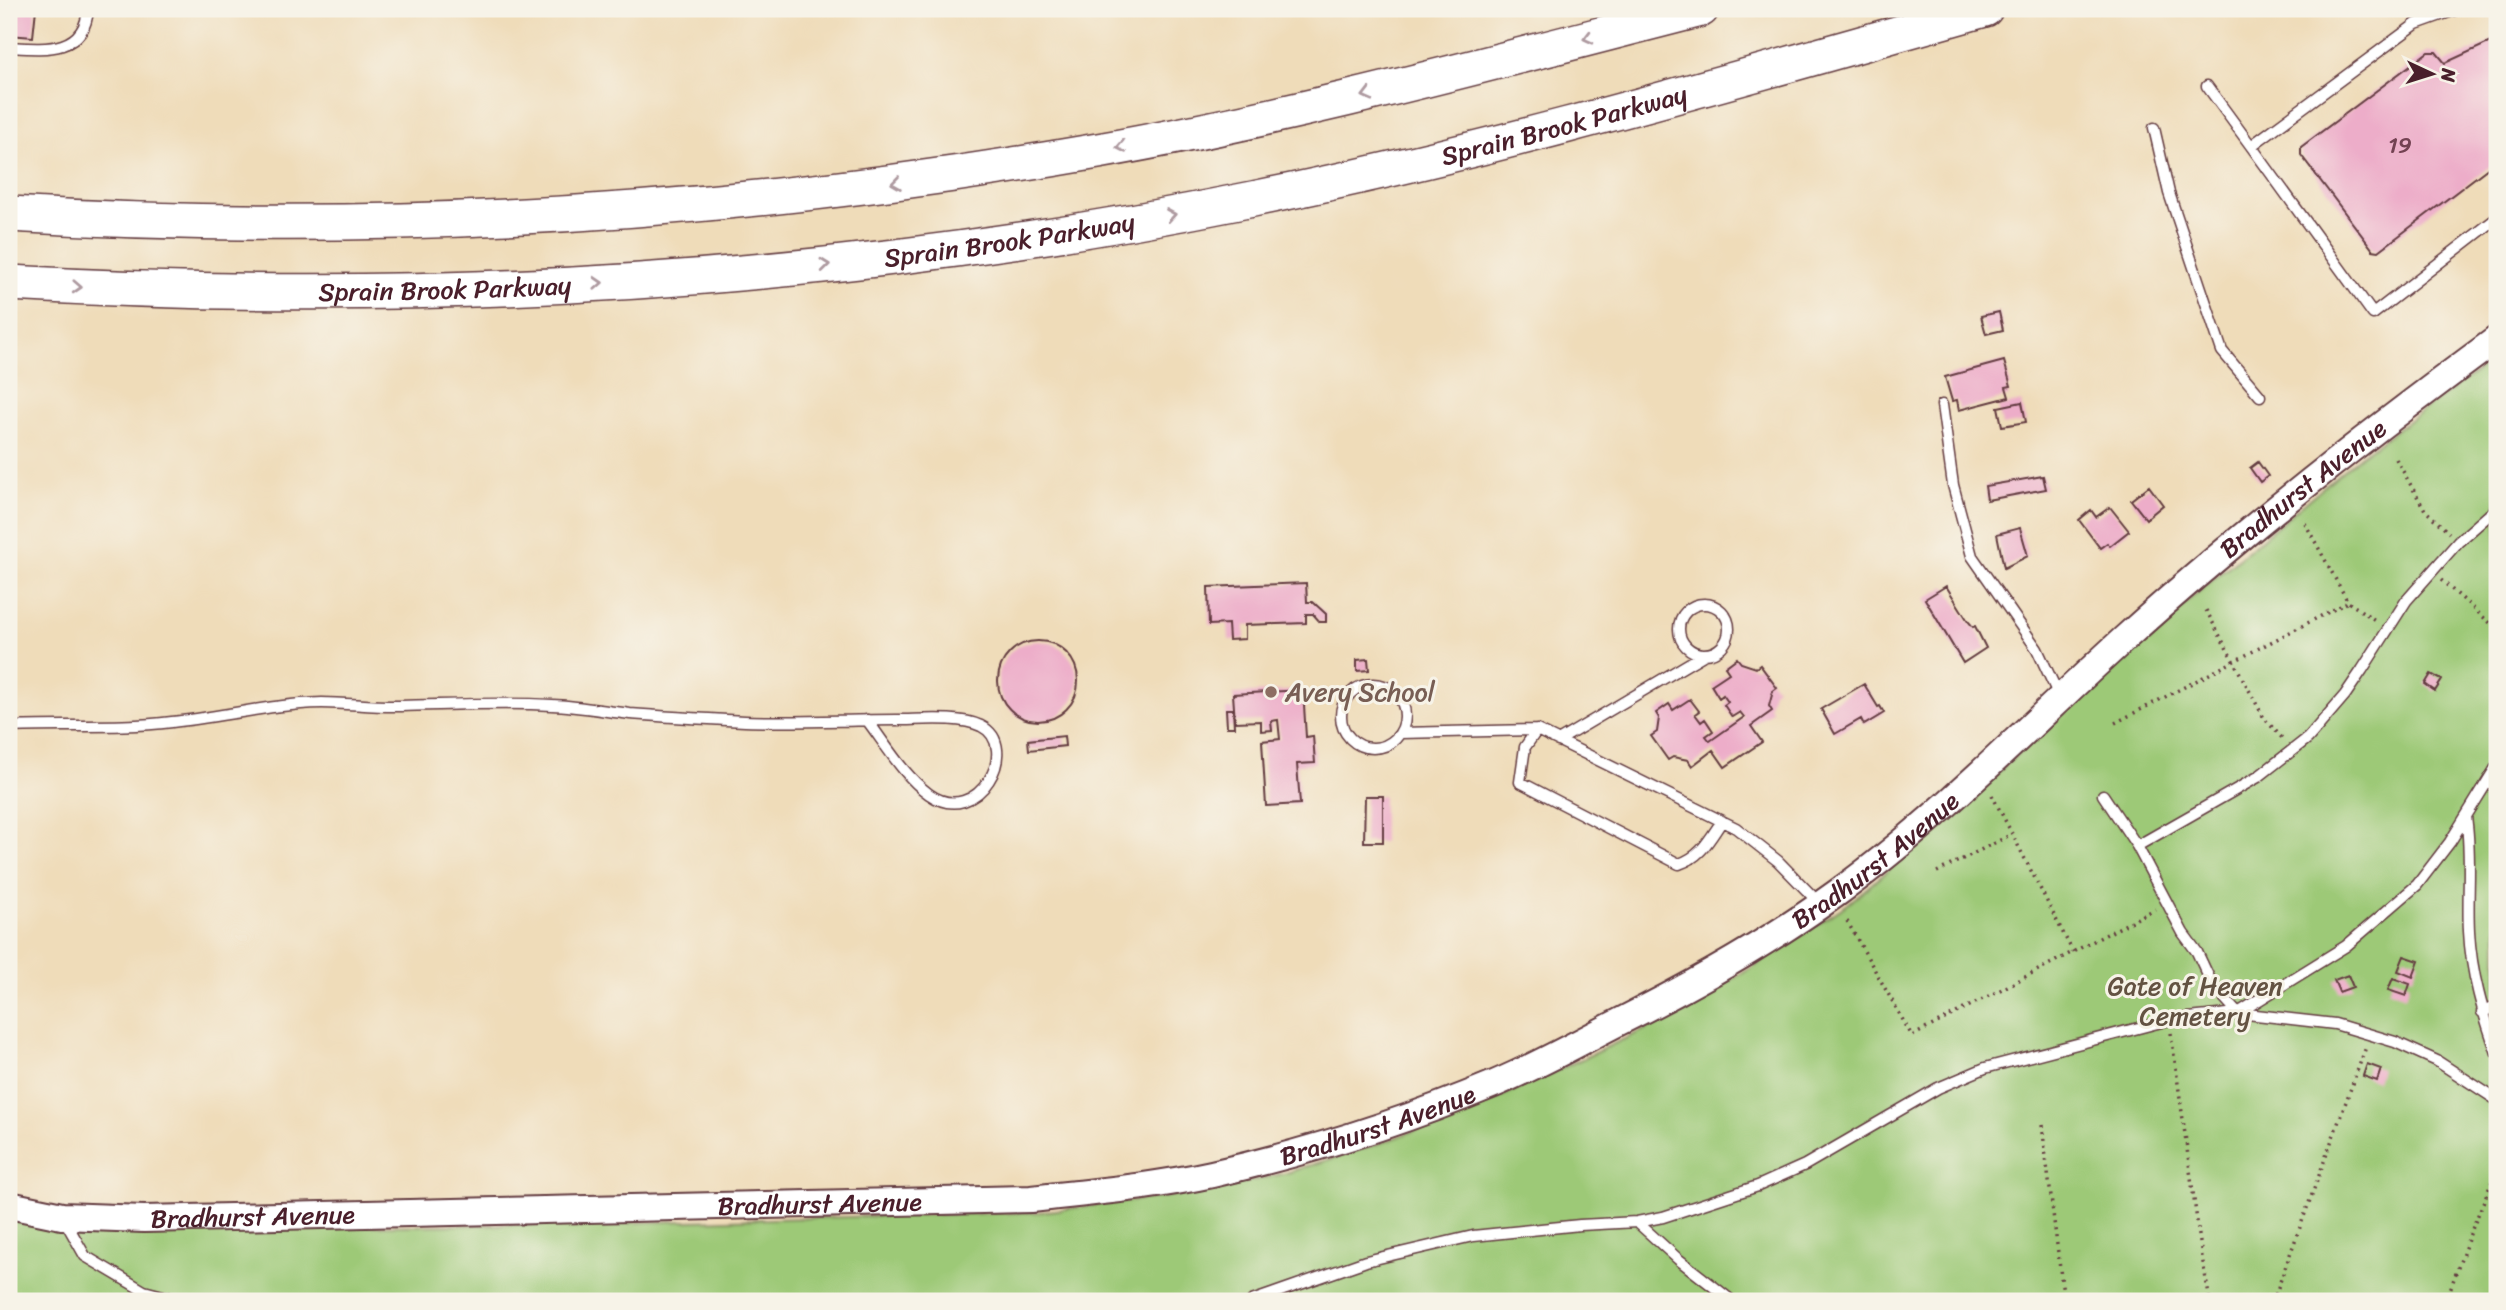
<svg xmlns="http://www.w3.org/2000/svg" width="2506" height="1310" viewBox="0 0 2506 1310" font-family="Sriracha,sans-serif">
	<rect width="100%" height="100%" fill="#f7f3e8"/>
	<filter id="ink" filterUnits="userSpaceOnUse"><feTurbulence type="fractalNoise" baseFrequency=".0143" numOctaves="2"/><feDisplacementMap in="SourceGraphic" scale="14" xChannelSelector="R" yChannelSelector="G"/><feConvolveMatrix kernelMatrix="1 2 1 2 8 2 1 2 1" color-interpolation-filters="sRGB"/></filter>
	<filter id="wash" filterUnits="userSpaceOnUse"><feTurbulence type="fractalNoise" baseFrequency=".00686" numOctaves="4" result="noise"/><feDisplacementMap in="SourceGraphic" scale="28" xChannelSelector="R" yChannelSelector="G"/><feGaussianBlur stdDeviation="1.57" result="paint"/><feColorMatrix in="noise" values="0 0 0 0 0 0 0 0 0 0 0 0 0 0 0 0 0 1.4 0 .05"/><feComposite in="paint" operator="in"/></filter>
	<g filter="url(#wash)">
		<rect width="100%" height="100%" fill="#efdcb9"/>
		<!-- green -->
		<path fill="#9dc977" stroke="#747451" stroke-width="2" d="M2497 357V1301H9V1220L121 1232 256 1227 573 1224 1040 1212 1203 1192 1286 1173 1375 1145 1479 1107 1648 1028 1748 970 1848 904 1916 846 2190 599 2360 456Z"/>
		<g id="blocks">
			<!-- building -->
			<path fill="#edadc9" d="M9 9H36L33 37 9 35Z
				M2497 39V161L2379 251 2373 250 2301 155V147L2428 52H2436L2445 63Z
				M1999 312 2003 330 1986 334 1981 316Z
				M2004 361 2011 386 2006 387 2009 397 1959 410 1957 400 1952 401 1945 377Z
				M2022 402 2026 422 2002 426 1998 407Z
				M2258 462 2268 476 2260 482 2250 468Z
				M2043 476 2046 489 1987 500 1985 486Z
				M2149 486 2163 505 2146 519 2131 500Z
				M2110 507 2129 531 2110 546 2107 543 2100 548 2079 520 2091 510 2096 517Z
				M2020 528 2028 556 2004 568 1997 534Z
				M1306 583 1307 602H1313L1326 614V622H1320L1313 614H1306V623L1245 625V639L1229 640 1228 624 1209 625 1208 587Z
				M1946 586 1968 621 1973 627 1975 626 1986 648 1963 663 1925 599Z
				M998 681a40 40 0 1 1 80 0a40 40 0 1 1-80 0Z
				M1737 658 1741 663 1756 668 1760 665 1777 688 1773 691 1769 706 1772 711 1751 726 1762 742 1725 767 1713 750 1692 766 1688 760 1673 757 1668 760 1651 736 1657 732 1659 718 1656 713 1669 704 1673 710 1690 699 1699 711 1695 714 1701 722 1705 719 1713 731 1706 736 1710 741 1744 717 1740 712 1732 717 1724 705 1728 702 1723 695 1719 698 1711 685 1729 673 1725 667Z
				M1368 659 1369 670 1357 671V660Z
				M2431 674 2442 680 2435 691 2425 684Z
				M1864 684 1878 707 1880 706 1884 713 1864 725 1861 719 1835 734 1821 709Z
				M1303 690 1306 737 1313 736 1315 763 1297 764 1300 804 1266 806 1262 741 1280 739 1278 720 1271 721 1272 730 1261 731V721L1235 722 1233 694Z
				M1226 709H1233L1234 727H1227Z
				M1064 736 1065 746 1029 750 1028 740Z
				M1365 796H1383V842H1364Z
				M2404 956 2419 961 2413 977 2398 971Z
				M2348 975 2353 987 2339 992 2334 980Z
				M2393 978 2410 984 2406 996 2388 990Z
				M2367 1064 2381 1069 2377 1081 2363 1076Z"/>
		</g>
	</g>
	<g filter="url(#ink)">
		<use href="#blocks" fill-opacity="0" stroke="#633b40" stroke-width="2"/>
		<g fill="none" stroke-linecap="round" stroke-linejoin="round">
			<defs>
				<path id="lane" d="M9 47C43 49 85 54 88 9
					M2207 86 2251 146 2416 24 2458 9
					M2154 128 2169 193 2222 351 2260 396
					M2251 146 2373 314 2497 218
					M1942 405 1953 485 1972 556 2037 649 2060 698
					M1679 629a25 25 0 1 1 50 0a25 25 0 1 1-50 0Z
					M1341 716a32 32 0 1 1 64 0a32 32 0 1 1-64 0Z
					M9 727C63 724 118 729 172 722 222 717 272 704 322 703 348 703 375 707 401 706 451 705 502 702 552 705 578 706 604 711 630 714 669 717 707 719 745 721 795 723 846 720 897 720 921 720 959 716 981 726 1022 746 978 829 929 794 903 775 886 745 867 720
					M1537 730 1525 747 1520 782 1679 864C1701 857 1709 840 1722 821
					M1400 733 1537 730 1736 828 1778 861 1820 904
					M1558 741 1705 654
					M2103 795 2137 846 2183 933 2197 952 2212 984 2238 1013 2346 946 2417 885 2450 842 2497 766
					M2466 817C2472 856 2467 893 2469 931 2471 974 2483 1013 2497 1053
					M2137 846 2258 777 2308 738 2345 695 2362 670 2406 601 2458 542 2497 508
					M2482 1012 2497 1007
					M64 1219 85 1256 144 1291 182 1301
					M1637 1222 1678 1259 1732 1301
					M1252 1301 1366 1261 1473 1236 1580 1225 1637 1222 1663 1217 1758 1186 1805 1165 1938 1088 1985 1068 2169 1020 2238 1013 2335 1024 2395 1042 2437 1061 2497 1100"/>
				<g id="secondary">
					<path id="s1" d="M9 1205 62 1216 144 1219 1031 1199C1091 1192 1153 1187 1212 1174 1309 1152 1403 1122 1494 1084 1537 1066 1578 1043 1619 1022 1695 984 1768 943 1837 893 1940 819 2029 725 2124 639 2242 532 2369 433 2497 339"/>
				</g>
				<g id="highway">
					<path d="M9 214C373 236 738 214 1098 151 1302 115 1501 60 1701 9"/>
					<path id="s2" d="M9 283C425 307 845 282 1253 199 1501 149 1743 77 1985 9"/>
				</g>
			</defs>
			<!-- lane casing -->
			<use href="#lane" stroke="#633b40" stroke-width="13"/>
			<!-- secondary casing -->
			<use href="#secondary" stroke="#633b40" stroke-width="30"/>
			<!-- highway casing -->
			<use href="#highway" stroke="#633b40" stroke-width="38"/>
			<!-- path -->
			<path stroke="#633b40" stroke-width="3.5" stroke-dasharray="2 5" stroke-linecap="butt" d="M2396 459 2425 510 2449 533
				M2305 523 2348 602 2378 622
				M2441 580 2497 629
				M2206 610 2264 718 2283 739
				M2115 723 2348 602
				M1992 795 2073 952
				M1937 872 2012 834
				M1847 921 1912 1036 2155 909
				M2171 1033 2202 1257 2210 1301
				M2042 1125 2064 1301
				M2273 1301 2366 1047
				M2446 1301 2470 1234 2493 1179 2497 1175"/>
			<!-- lane -->
			<use href="#lane" stroke="#fff" stroke-width="10"/>
			<!-- secondary -->
			<use href="#secondary" stroke="#fff" stroke-width="26"/>
			<!-- highway -->
			<use href="#highway" stroke="#fff" stroke-width="35"/>
		</g>
		<!-- one-way arrows -->
		<defs><path id="oneway-chevron" d="M-2-3.5L2.5 0L-2 3.5" fill="none" stroke-width="1.6" stroke-linecap="round" stroke-linejoin="round" transform="scale(1.75)"/></defs>
		<g stroke="#ae9aa0">
			<use href="#oneway-chevron" transform="translate(1588 38) rotate(166)"/>
			<use href="#oneway-chevron" transform="translate(1367 95) rotate(166)"/>
			<use href="#oneway-chevron" transform="translate(1121 147) rotate(169)"/>
			<use href="#oneway-chevron" transform="translate(896 183) rotate(172)"/>
			<use href="#oneway-chevron" transform="translate(1171 215) rotate(-10)"/>
			<use href="#oneway-chevron" transform="translate(825 265) rotate(-6)"/>
			<use href="#oneway-chevron" transform="translate(598 283) rotate(-3)"/>
			<use href="#oneway-chevron" transform="translate(77 287) rotate(3)"/>
		</g>
	</g>
	<!-- markers -->
	<circle fill="#8d6e63" stroke="#f7f3e8" stroke-width="2.5" cx="1271" cy="692" r="7"/>
	<g text-anchor="middle" stroke-width="6" stroke-linejoin="round" paint-order="stroke">
		<!-- number labels -->
		<g font-size="23" fill="#734252">
			<text x="2400" y="153">19</text>
		</g>
		<!-- street labels -->
		<g font-size="26" fill="#4a1f2b" stroke="#f7f3e8">
			<text dy="9" stroke="none"><textPath href="#s2" startOffset="1570">Sprain Brook Parkway</textPath></text>
			<text dy="9" stroke="none"><textPath href="#s2" startOffset="1003">Sprain Brook Parkway</textPath></text>
			<text dy="9" stroke="none"><textPath href="#s2" startOffset="436">Sprain Brook Parkway</textPath></text>
			<text dy="9" stroke="none"><textPath href="#s1" startOffset="2513">Bradhurst Avenue</textPath></text>
			<text dy="9" stroke="none"><textPath href="#s1" startOffset="1946">Bradhurst Avenue</textPath></text>
			<text dy="9" stroke="none"><textPath href="#s1" startOffset="1379">Bradhurst Avenue</textPath></text>
			<text dy="9" stroke="none"><textPath href="#s1" startOffset="812">Bradhurst Avenue</textPath></text>
			<text dy="9" stroke="none"><textPath href="#s1" startOffset="245">Bradhurst Avenue</textPath></text>
		</g>
		<!-- education labels -->
		<g font-size="26" fill="#785e54" stroke="#f7f3e8" text-anchor="start">
			<text x="1285" y="701">Avery School</text>
		</g>
		<!-- park labels -->
		<g font-size="26" fill="#635242" stroke="#f7f3e8">
			<text x="2195" y="995">Gate of Heaven<tspan x="2195" dy="30">Cemetery</tspan></text>
		</g>
	</g>
	<!-- margin -->
	<rect width="2506" height="1310" fill="none" stroke="#f7f3e8" stroke-width="35"/>
	<!-- north arrow -->
	<g transform="translate(2432 74) rotate(94)" stroke="#f7f3e8" stroke-width="5" paint-order="stroke">
	<path d="M0-5L12 26L0 18L-12 26Z" fill="#4a1f2b"/>
	<text y="-10" font-size="19" font-weight="bold" text-anchor="middle" fill="#4a1f2b">N</text>
	</g>
</svg>
